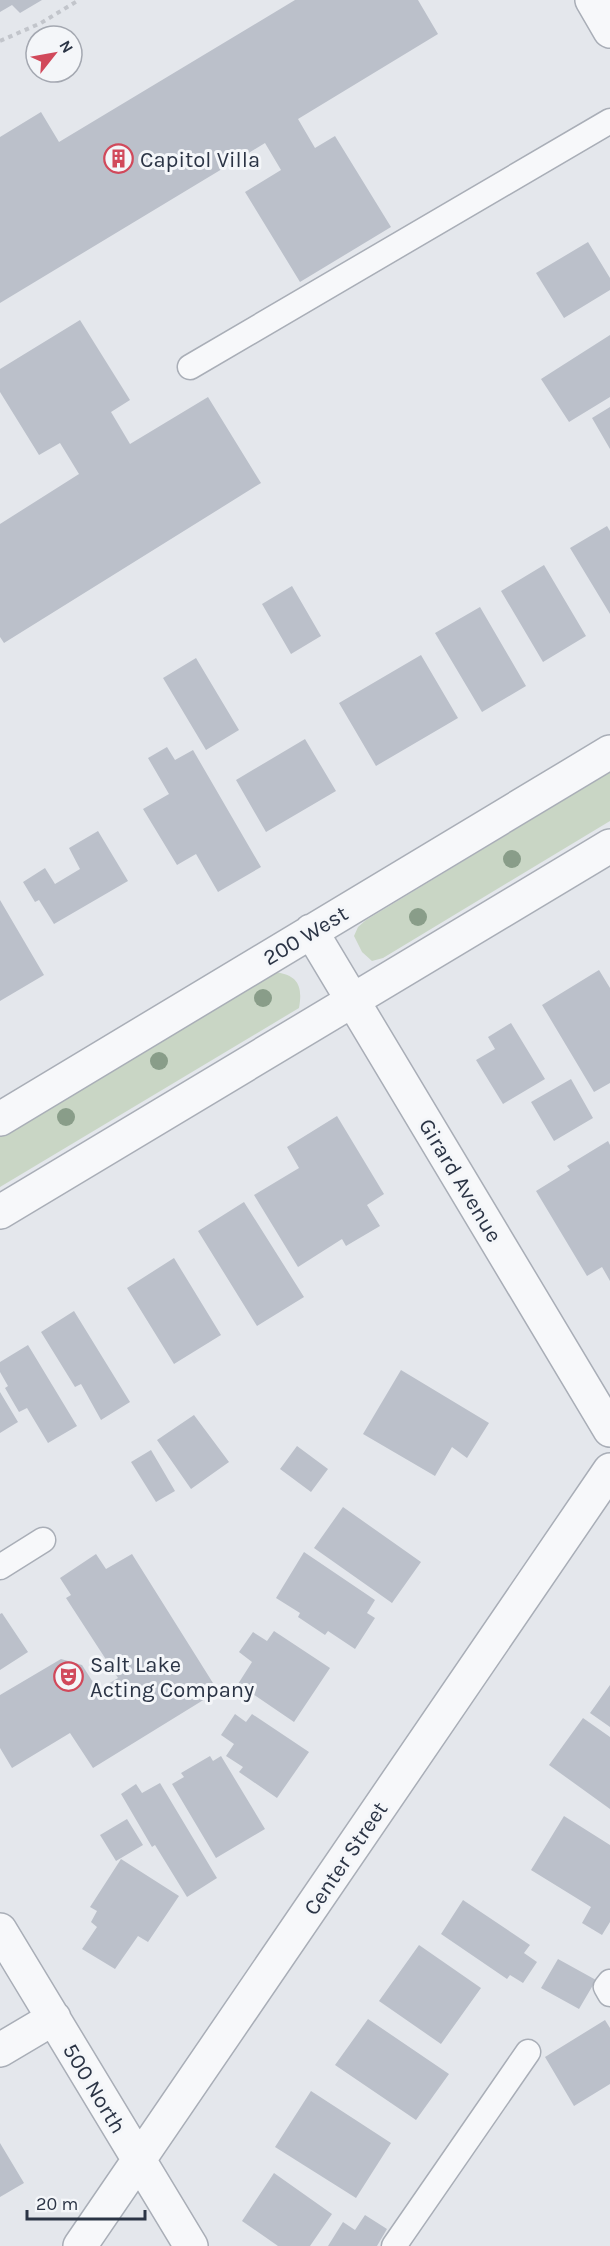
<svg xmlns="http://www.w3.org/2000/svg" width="610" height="2246" viewBox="0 0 610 2246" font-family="Karla,sans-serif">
	<rect width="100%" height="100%" fill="#e4e7ec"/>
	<!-- green -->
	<path fill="#c9d6c5" d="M610 772V821L383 958 372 961 362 952 354 936 358 927 366 920Z
		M275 972C298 975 303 986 299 1008L0 1187V1136Z"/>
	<!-- building -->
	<path fill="#bbc0ca" d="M0 0H42L20 13 12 5 0 12Z
		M295 0H418L438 34 298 119 315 148 335 136 391 227 300 282 245 192 281 170 265 143 0 303V137L41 112 59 142Z
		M588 242 610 278V290L564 318 536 273Z
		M80 320 130 400 111 412 130 444 208 397 261 483 4 643 0 637V524L79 474 60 443 39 455 0 392V369Z
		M610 335V397L569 422 541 379Z
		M610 407V449L592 418Z
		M607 526 610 531V614L570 548Z
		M544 565 586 636 543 662 501 591Z
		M292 586 321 636 291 654 262 604Z
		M480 607 526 686 482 712 435 633Z
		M421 655 458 718 376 766 339 703Z
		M196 658 239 730 206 750 163 678Z
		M305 739 336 791 266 832 236 780Z
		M167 747 175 760 193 750 261 867 218 892 196 854 177 865 143 809 169 794 148 758Z
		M98 831 128 881 54 924 39 900 35 902 23 882 45 868 55 884 80 869 69 848Z
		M0 900 44 975 0 1001Z
		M599 970 610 988V1083L594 1092 542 1005Z
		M511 1023 545 1079 503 1104 476 1060 495 1049 488 1037Z
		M571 1079 593 1118 554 1141 531 1102Z
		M337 1116 384 1194 367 1205 380 1226 346 1246 342 1239 298 1267 254 1195 299 1168 287 1147Z
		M608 1141 610 1145V1281L602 1267 587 1276 536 1191 570 1170 567 1166Z
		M244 1202 304 1297 257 1326 198 1231Z
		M174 1258 221 1335 174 1364 127 1288Z
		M74 1311 130 1402 101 1420 81 1384 75 1387 41 1332Z
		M28 1345 77 1426 48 1443 27 1408 19 1412 5 1388 8 1386 0 1372V1362Z
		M401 1370 489 1423 467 1458 452 1447 435 1476 363 1434Z
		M0 1392 18 1422 0 1433Z
		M194 1415 229 1462 191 1489 157 1440Z
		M297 1446 328 1469 311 1492 280 1469Z
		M151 1450 175 1491 156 1502 131 1462Z
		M343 1507 421 1562 392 1603 314 1548Z
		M304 1552 375 1600 367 1613 375 1618 355 1649 328 1631 325 1635 298 1617 300 1613 276 1598Z
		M96 1554 106 1569 132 1554 218 1691 93 1768 70 1733 12 1768 0 1748V1695L61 1659 82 1665 98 1690 118 1678 66 1598 71 1595 60 1578Z
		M2 1613 28 1652 0 1670V1614Z
		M274 1631 330 1668 294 1722 238 1684 252 1662 239 1652 253 1632 267 1641Z
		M610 1685V1727L590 1713Z
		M235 1714 246 1722 252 1714 309 1752 277 1798 239 1772 243 1767 226 1756 234 1744 221 1735Z
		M583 1718 610 1737V1809L549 1765Z
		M210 1756 213 1761 221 1756 265 1829 216 1858 172 1784 184 1777 181 1773Z
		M160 1783 217 1878 187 1897 155 1845 152 1847 121 1794 136 1784 142 1793Z
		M564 1816 610 1845V1922L602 1935 582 1923 591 1907 531 1870Z
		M127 1819 143 1845 116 1861 100 1835Z
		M121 1859 179 1896 148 1942 138 1936 115 1969 82 1949 97 1927 91 1922 97 1911 90 1907Z
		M463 1900 530 1945 524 1953 537 1962 523 1983 510 1975 507 1979 441 1934Z
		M419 1945 481 1988 441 2044 379 2001Z
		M558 1959 596 1980 579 2009 541 1988Z
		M368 2019 449 2074 416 2120 335 2065Z
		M605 2020 610 2028V2084L574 2106 545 2057Z
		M311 2091 391 2143 356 2198 275 2147Z
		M0 2143 24 2183 0 2197Z
		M274 2173 332 2214 310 2246H278L242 2221Z
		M365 2215 387 2229 377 2246H328L343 2222 355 2230Z"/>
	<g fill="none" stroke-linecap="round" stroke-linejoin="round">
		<defs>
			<path id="lane" d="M190 367 610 121
				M0 1567 43 1540
				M610 1982 606 1987 610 1994
				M394 2246 528 2052"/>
			<path id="street" d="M592 0 610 31
				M311 931 610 1430
				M0 1119 610 752
				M0 1212 610 846
				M0 1930 191 2246
				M0 2050 54 2018
				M80 2246 610 1470"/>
		</defs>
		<!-- lane casing -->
		<use href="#lane" stroke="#a9aeb7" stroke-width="27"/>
		<!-- street casing -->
		<use href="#street" stroke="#a9aeb7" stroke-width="36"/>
		<!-- path -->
		<path stroke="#c2c5cb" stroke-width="4" stroke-dasharray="4.5 4.5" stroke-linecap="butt" d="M0 41 41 23 79 0"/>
		<!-- lane -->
		<use href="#lane" stroke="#f7f8fa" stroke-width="24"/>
		<!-- street -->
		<use href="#street" stroke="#f7f8fa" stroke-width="33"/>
	</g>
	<!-- trees -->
	<g fill="#899d89">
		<circle cx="512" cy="859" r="9"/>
		<circle cx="418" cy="917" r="9"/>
		<circle cx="263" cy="998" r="9"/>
		<circle cx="159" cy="1061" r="9"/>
		<circle cx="66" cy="1117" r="9"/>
	</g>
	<!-- icons -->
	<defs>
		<symbol id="building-ring" viewBox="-11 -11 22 22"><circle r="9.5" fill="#f4f6f9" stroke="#d1495b" stroke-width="1.5"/><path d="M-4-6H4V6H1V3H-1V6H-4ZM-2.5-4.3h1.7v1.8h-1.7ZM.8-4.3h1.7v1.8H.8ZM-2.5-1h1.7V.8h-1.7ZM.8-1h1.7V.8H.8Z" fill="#d1495b"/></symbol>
		<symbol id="theatre-ring" viewBox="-11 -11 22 22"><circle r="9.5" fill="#f4f6f9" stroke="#d1495b" stroke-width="1.5"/><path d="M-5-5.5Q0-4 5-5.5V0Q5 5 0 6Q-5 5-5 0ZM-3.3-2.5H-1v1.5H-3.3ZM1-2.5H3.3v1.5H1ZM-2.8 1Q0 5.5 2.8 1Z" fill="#d1495b"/></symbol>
	</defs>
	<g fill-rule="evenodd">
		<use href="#building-ring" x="102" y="142" width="33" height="33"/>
		<use href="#theatre-ring" x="52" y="1660" width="33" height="33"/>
	</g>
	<g text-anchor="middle" stroke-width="6" stroke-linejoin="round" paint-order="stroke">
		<!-- poi labels -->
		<g font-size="22" fill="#2b3445" stroke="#f4f6f9" text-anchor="start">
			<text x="140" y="167">Capitol Villa</text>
			<text x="90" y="1672">Salt Lake<tspan x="90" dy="25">Acting Company</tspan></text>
		</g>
		<!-- street labels -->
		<g font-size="22" fill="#2b3445" stroke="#f4f6f9">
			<text transform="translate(305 935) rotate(-31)" y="8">200 West</text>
			<text transform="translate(461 1180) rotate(59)" y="8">Girard Avenue</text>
			<text transform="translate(345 1858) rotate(-56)" y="8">Center Street</text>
			<text transform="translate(95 2088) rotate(59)" y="8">500 North</text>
		</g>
	</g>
	<!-- north arrow -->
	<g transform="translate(54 54) rotate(59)"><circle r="28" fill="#f4f6f9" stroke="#a4a8b1" stroke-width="1.5"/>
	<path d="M0-4.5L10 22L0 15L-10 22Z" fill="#d1495b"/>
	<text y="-9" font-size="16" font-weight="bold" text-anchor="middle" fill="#2b3445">N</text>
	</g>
	<!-- scale -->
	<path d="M27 2210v9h118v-9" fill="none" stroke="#2b3445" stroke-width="3"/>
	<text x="36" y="2210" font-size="18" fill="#2b3445" stroke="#f4f6f9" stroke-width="4.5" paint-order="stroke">20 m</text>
</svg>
